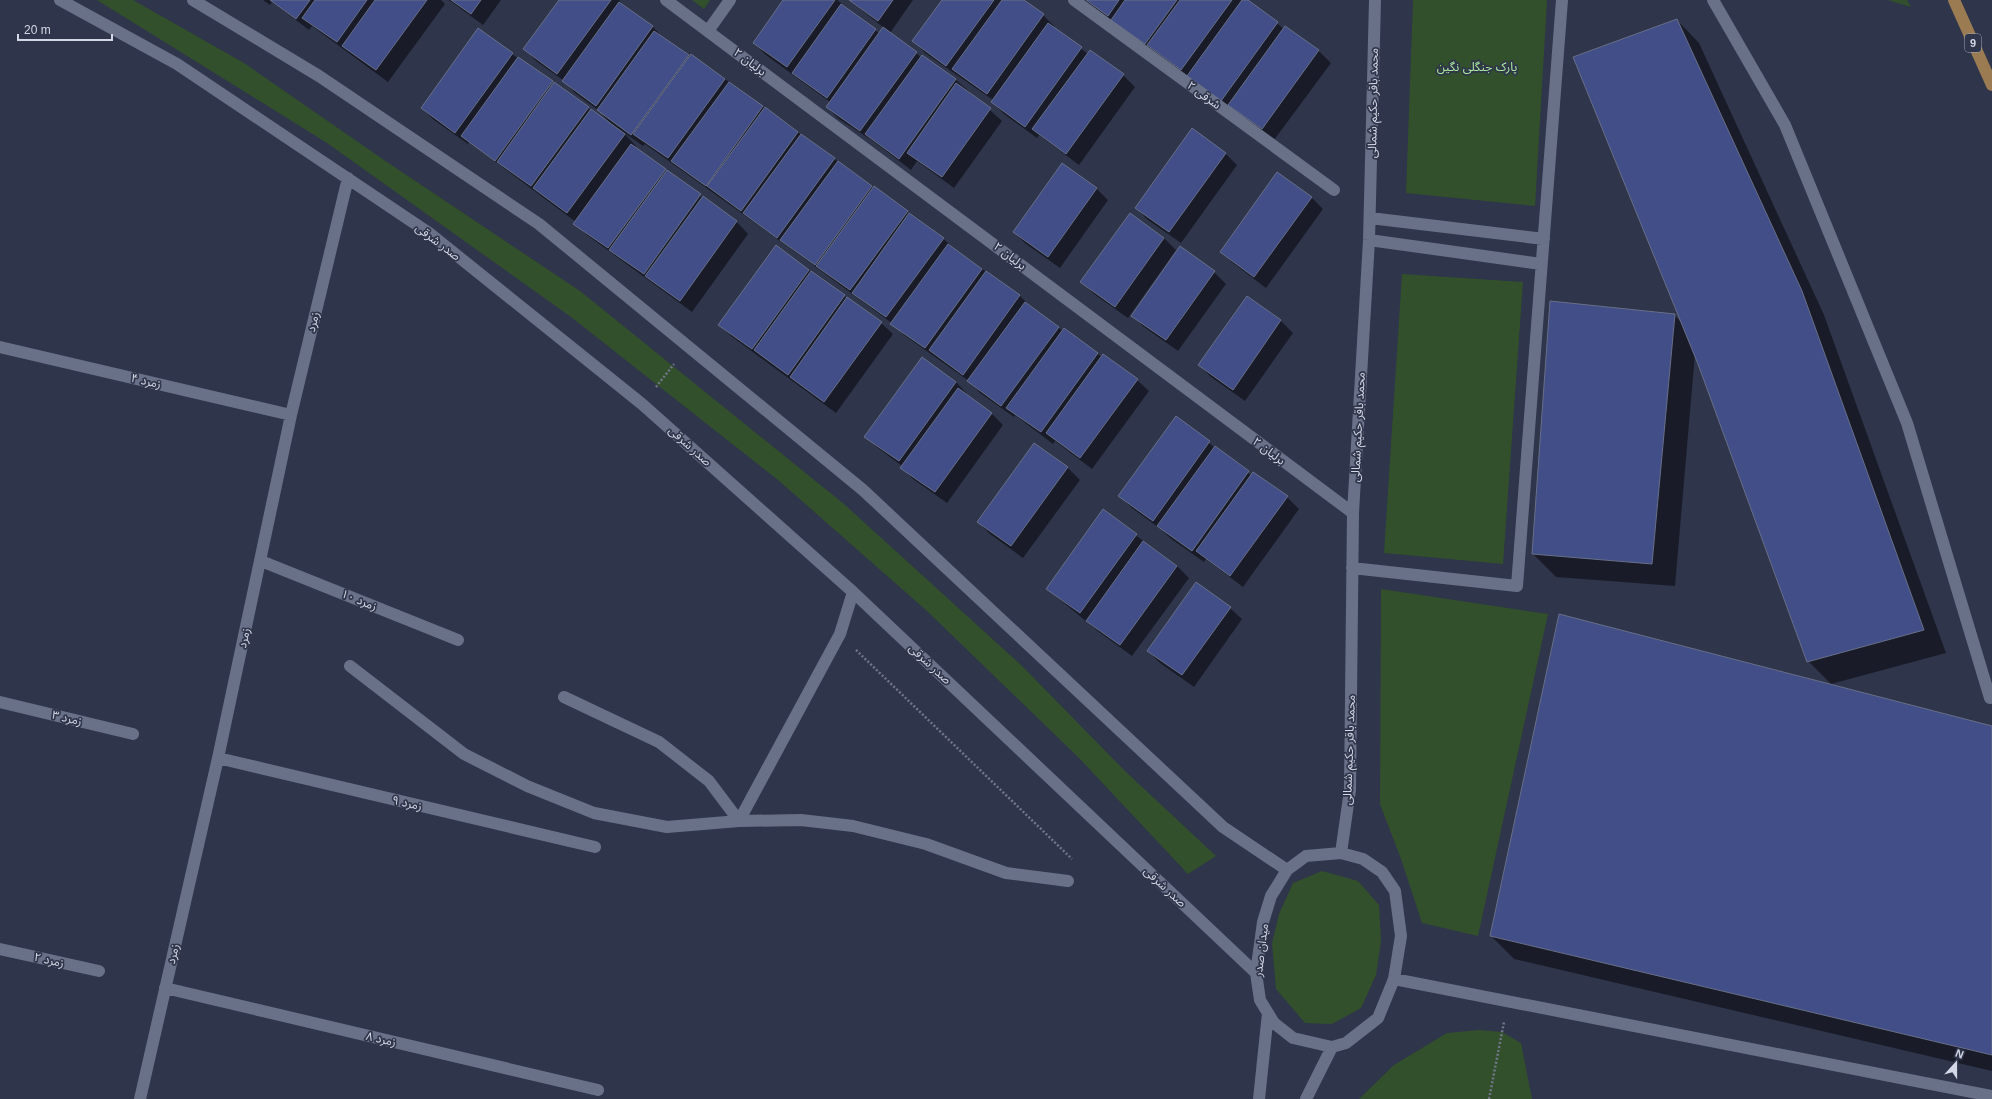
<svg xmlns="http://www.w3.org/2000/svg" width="1992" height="1099" viewBox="0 0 1992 1099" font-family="Helvetica,'Noto Sans Arabic',sans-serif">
	<rect width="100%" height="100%" fill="#2f354b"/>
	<!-- green -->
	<path fill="#32502b" d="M97 0H133L244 63 384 160 580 291 844 504 1022 666 1125 771 1216 856 1188 874 1079 758 927 611 778 480 571 317 327 143Z
		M692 0H710L704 9Z
		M1413 0H1547L1535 206 1406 193Z
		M1888 0H1907L1911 7Z
		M1402 274 1523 282 1503 564 1384 553Z
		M1381 589 1548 614 1478 936 1422 923 1401 859 1380 804Z
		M1322 871 1358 881 1379 905 1381 942 1376 975 1361 1008 1332 1024 1305 1023 1276 989 1272 943 1279 914 1293 883Z
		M1479 1030 1502 1032 1521 1043 1532 1099H1359L1394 1065 1447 1033Z"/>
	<!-- shadow -->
	<path fill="#0007" d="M263 0H441L445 4 388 82 312 26 309 30 272 2 270 5Z
		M449 0H501L483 25Z
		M560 0H619L626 8 653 27 665 40 725 79 907 212 943 238 955 250 1020 296 1032 308 1063 331 1137 380 1149 391 1092 469 1055 441 1053 444 1015 415 1014 417 980 393 969 381 904 335 893 324 790 248 645 144 643 146 622 131 636 146 635 148 737 222 748 234 692 312 587 235 575 223 576 222 469 142 468 144 434 120 422 108 512 54 612 125 598 110 575 93 563 80 536 61 525 49Z
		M784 0H837L880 34 884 28 849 0H913L890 33 921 57 956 80 1002 121 954 188 917 161 911 170 873 141 839 119 827 107 830 102 766 55 754 43Z
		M943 0H1023L1043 15 1055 27 1054 28 1088 54 1123 75 1135 87 1079 165 1039 135 1037 138 1004 114 992 102 993 100 925 53 914 41Z
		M1084 0H1247L1284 29 1285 27 1319 51 1331 63 1274 140Z
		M1677 20 1699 43 1824 315 1946 653 1831 684 1808 661 1695 354 1675 586 1556 577 1533 554 1674 315 1683 324Z
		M1226 154 1237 165 1181 243 1148 220 1136 208Z
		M1096 188 1108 200 1060 268 1026 244 1014 232Z
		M1311 197 1323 209 1266 288 1233 263 1221 252Z
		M1130 215 1164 238 1176 250 1128 318 1094 294 1082 282Z
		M776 246 881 323 893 334 836 413 731 336 719 325Z
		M1214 272 1226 284 1178 351 1144 327 1132 315Z
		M1247 297 1281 321 1293 333 1245 401 1211 377 1199 365Z
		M956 382 967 394V395L991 413 1003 425 947 503 913 479 901 467 902 466 878 448 866 437Z
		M1176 418 1252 476 1287 497 1299 509 1243 587 1206 559 1204 562 1170 538 1162 530 1132 508 1120 496Z
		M1034 444 1068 468 1080 480 1023 558 990 534 978 522Z
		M1103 511 1177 566 1189 578 1132 656 1099 632 1047 589Z
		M1230 608 1242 619 1194 687 1160 663 1148 651Z
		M1992 727V1071L1514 959 1491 936Z"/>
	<!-- building -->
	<path fill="#414e87" stroke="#686f88" d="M270 0H310L296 19Z
		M315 0H367L337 42 302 18Z
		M375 0H427L376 70 342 46Z
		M451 0H481L471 14Z
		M559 0H611L557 74 523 49Z
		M783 0H835L787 67 753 43Z
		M849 0H893L878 21Z
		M942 0H994L946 66 912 41Z
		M1002 0H1024L1044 14 987 94 952 69Z
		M1086 0H1119L1108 16Z
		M1125 0H1177L1145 44 1111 20Z
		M1180 0H1232L1181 70 1147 45Z
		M1242 0H1248L1278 22 1221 101 1187 76Z
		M619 2 653 26 596 106 562 81Z
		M841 4 876 29 827 98 792 73Z
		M1677 19 1802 291 1924 630 1807 662 1698 364 1573 57Z
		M1048 23 1082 47 1025 127 991 102Z
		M1285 26 1319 50 1262 129 1228 105Z
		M883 27 917 52 860 131 826 107Z
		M478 28 513 53 455 133 421 108Z
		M654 31 689 55 631 135 597 110Z
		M1090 50 1124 74 1066 154 1032 129Z
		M691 54 725 79 668 158 633 134Z
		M922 55 956 79 899 159 865 134Z
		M518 57 553 81 495 161 461 136Z
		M554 82 589 107 531 186 497 162Z
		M729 82 763 106 706 186 671 161Z
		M956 83 991 108 942 177 907 153Z
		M765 107 798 132 741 211 707 186Z
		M591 109 625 134 567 213 533 188Z
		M1192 128 1226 153 1169 232 1135 208Z
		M801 134 835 158 777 238 743 213Z
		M631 144 666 169 608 248 573 224Z
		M838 161 872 186 815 265 780 240Z
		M1062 163 1097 188 1048 257 1013 232Z
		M667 170 701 194 644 274 609 250Z
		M1277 172 1312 197 1254 277 1220 252Z
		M874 186 908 211 850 290 816 266Z
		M703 196 737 221 680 301 645 276Z
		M909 213 944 238 886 317 852 293Z
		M1130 213 1164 238 1115 307 1080 282Z
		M948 244 982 269 925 348 890 324Z
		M776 245 809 270 752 349 718 325Z
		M1180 246 1215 271 1166 340 1131 316Z
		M811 271 845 295 788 375 754 350Z
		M986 271 1020 295 963 375 929 350Z
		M1247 296 1281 320 1233 390 1198 365Z
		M847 297 882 322 824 402 790 377Z
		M1550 301 1675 314 1652 564 1532 554Z
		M1025 302 1059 327 1001 406 967 381Z
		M1064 328 1098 353 1041 432 1006 408Z
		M1103 354 1138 379 1080 458 1046 433Z
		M922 357 956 382 899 461 864 437Z
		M958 388 992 413 935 492 900 468Z
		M1176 416 1210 441 1153 521 1118 496Z
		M1034 443 1068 467 1011 546 977 522Z
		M1215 446 1249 471 1192 551 1157 526Z
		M1253 472 1288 496 1230 576 1196 551Z
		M1103 509 1137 534 1080 613 1046 589Z
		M1143 541 1177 566 1120 645 1086 621Z
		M1196 582 1231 607 1182 675 1147 651Z
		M1559 614 1992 726V1055L1490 936Z"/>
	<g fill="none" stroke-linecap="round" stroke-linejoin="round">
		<!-- path -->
		<path stroke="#717789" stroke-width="2.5" stroke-dasharray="2 2" stroke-linecap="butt" d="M656 387 674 364
			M856 650 1072 859
			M1489 1099 1504 1022"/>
		<!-- minor -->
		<path stroke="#697189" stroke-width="12" d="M60 0 177 64 429 233 642 404 853 592 1256 973
			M193 0 319 76 539 224 863 490 1223 827 1287 870
			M666 0 1353 513
			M1074 0 1334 190
			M1713 0 1785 125 1907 423 1990 698
			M708 31 730 0
			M1370 218 1544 239
			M1369 240 1541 264
			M0 347 291 415
			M261 561 458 640
			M1352 568 1517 586 1562 0
			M350 666 464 754 527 786 594 813 667 827 739 821 801 820 853 826 926 844 1006 873 1068 881
			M564 697 659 742 709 781 739 821 840 634 853 592
			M0 702 133 734
			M218 758 595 847
			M1341 853 1350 790 1353 513 1369 240 1375 0
			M1341 853 1363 859 1382 872 1395 891 1401 936 1394 979 1378 1018 1346 1043 1332 1047 1293 1038 1274 1023 1260 1000 1256 973 1263 922 1271 896 1287 870 1306 856Z
			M0 949 99 971
			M1394 979 1992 1096
			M165 988 598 1090
			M140 1099 218 758 291 415 348 178
			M1259 1099 1268 1013
			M1306 1099 1332 1047"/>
		<!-- major -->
		<path stroke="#9a7b52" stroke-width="12" d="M1954 0 1992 85"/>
	</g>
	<g text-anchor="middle" stroke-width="3.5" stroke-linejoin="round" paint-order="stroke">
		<!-- shield labels -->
		<rect fill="#2f354b" stroke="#a2a7b8" stroke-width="1" x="1965" y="34" width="16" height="18" rx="3"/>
		<g font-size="11" font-weight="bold" fill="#d4d8e6">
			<text x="1973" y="47">9</text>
		</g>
		<!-- street labels -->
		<g font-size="12" fill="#d4d8e6" stroke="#2f354b">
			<text transform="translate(750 62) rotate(37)" y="4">برلیان ۲</text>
			<text transform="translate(1204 95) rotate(36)" y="4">۲ شرقی</text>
			<text transform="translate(1373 103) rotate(-89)" y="4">محمد باقر حکیم شمالی</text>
			<text transform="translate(438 242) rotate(37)" y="4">صدر شرقی</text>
			<text transform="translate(1010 256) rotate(37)" y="4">برلیان ۲</text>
			<text transform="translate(313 322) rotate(-77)" y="4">زمرد</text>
			<text transform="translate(146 381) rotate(13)" y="4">زمرد ۴</text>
			<text transform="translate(1358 427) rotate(-87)" y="4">محمد باقر حکیم شمالی</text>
			<text transform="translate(690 446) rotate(42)" y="4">صدر شرقی</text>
			<text transform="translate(1269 451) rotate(37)" y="4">برلیان ۲</text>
			<text transform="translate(359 600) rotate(22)" y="4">زمرد ۱۰</text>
			<text transform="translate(244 638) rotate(-78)" y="4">زمرد</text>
			<text transform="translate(930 664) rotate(43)" y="4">صدر شرقی</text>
			<text transform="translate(67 718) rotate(14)" y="4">زمرد ۳</text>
			<text transform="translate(1349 750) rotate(-88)" y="4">محمد باقر حکیم شمالی</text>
			<text transform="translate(407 803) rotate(13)" y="4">زمرد ۹</text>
			<text transform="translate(1165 887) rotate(43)" y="4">صدر شرقی</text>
			<text transform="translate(1261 950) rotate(-83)" y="4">میدان صدر</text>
			<text transform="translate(173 954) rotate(-77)" y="4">زمرد</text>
			<text transform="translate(49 960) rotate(13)" y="4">زمرد ۲</text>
			<text transform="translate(381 1039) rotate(13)" y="4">زمرد ۸</text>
		</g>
		<!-- park labels -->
		<g font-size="12" fill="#adee9e" stroke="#2f354b">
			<text x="1477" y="71">پارک جنگلی نگین</text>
		</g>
	</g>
	<!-- north arrow -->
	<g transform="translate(1956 1063) rotate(21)" stroke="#2f354b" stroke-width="3" paint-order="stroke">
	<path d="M0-3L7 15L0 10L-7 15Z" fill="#d4d8e6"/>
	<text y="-6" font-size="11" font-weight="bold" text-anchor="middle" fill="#d4d8e6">N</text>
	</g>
	<!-- scale -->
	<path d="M18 34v6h94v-6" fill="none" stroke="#d4d8e6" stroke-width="2"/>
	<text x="24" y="34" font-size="12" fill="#d4d8e6" stroke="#2f354b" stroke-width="3" paint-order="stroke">20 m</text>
</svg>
